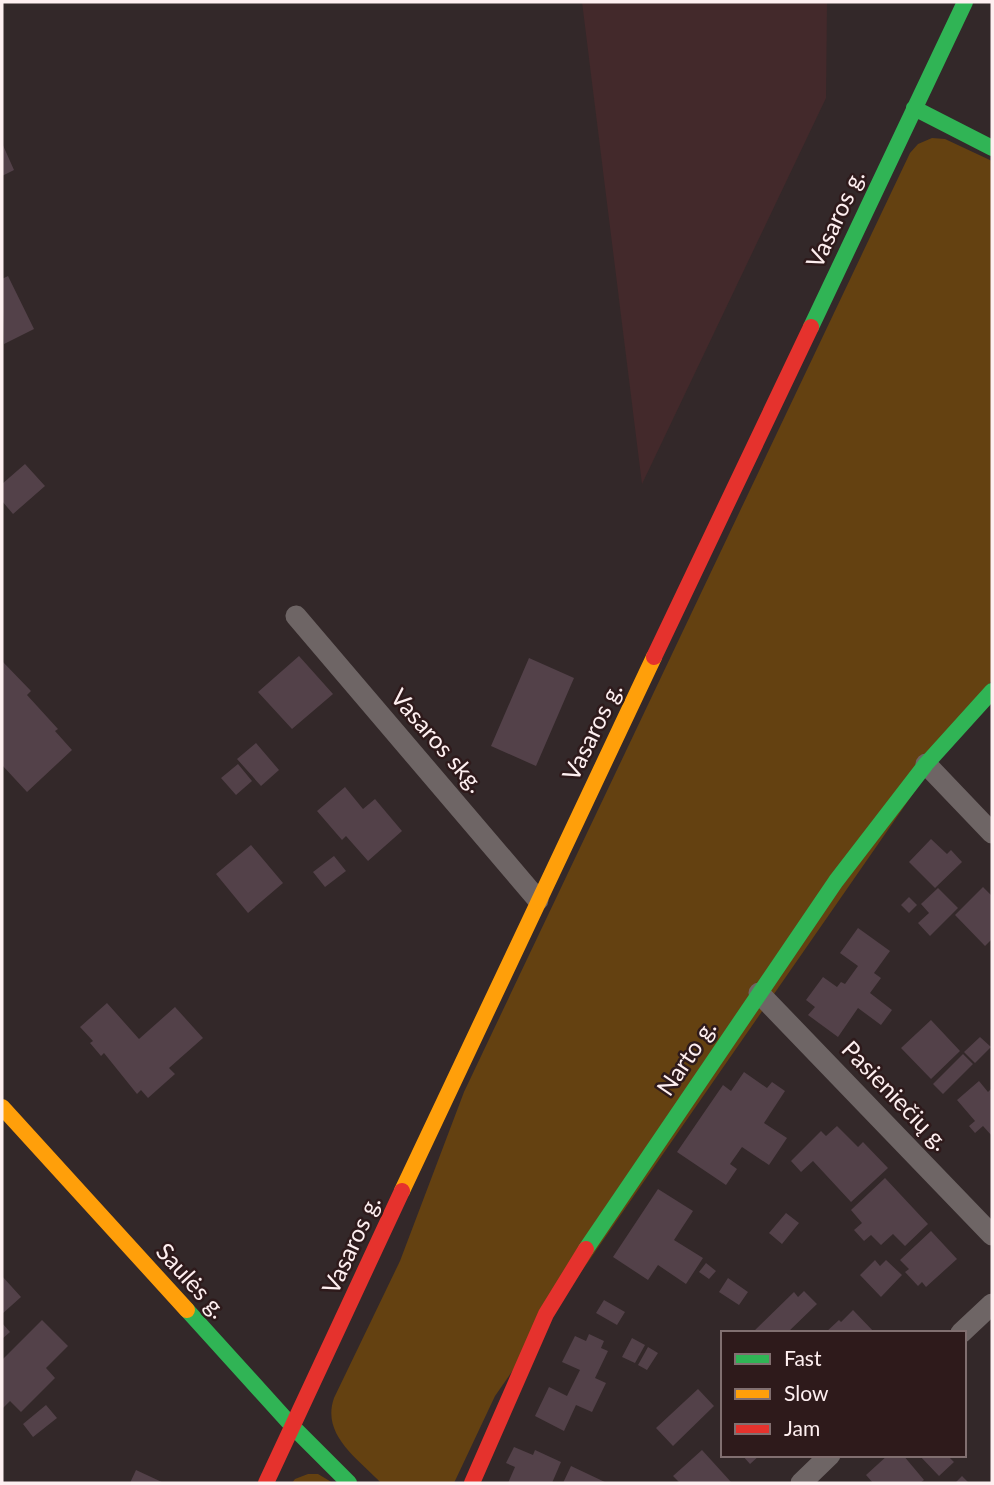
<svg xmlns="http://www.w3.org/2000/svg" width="994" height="1485" viewBox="0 0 994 1485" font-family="Lato,sans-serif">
	<rect width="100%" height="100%" fill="#332829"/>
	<!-- built -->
	<path fill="#43292b" d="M582 2H827L826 98 642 484Z"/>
	<!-- green -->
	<path fill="#644111" d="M932 138 945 139 992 161V680L495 1396 454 1483H381C358 1459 321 1435 334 1398L400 1261 464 1092 910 153 918 144Z
		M308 1474H318L333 1483H292L295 1479Z"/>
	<!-- building -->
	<path fill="#534149" d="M2 143 14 170 2 176Z
		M8 276 34 329 4 344 2 279Z
		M25 464 45 486 13 514 2 501V484Z
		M299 656 333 694 292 729 258 692Z
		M529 658 574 678 536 766 491 746Z
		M2 661 31 691 27 695 58 729 55 731 72 750 27 792 2 765Z
		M256 743 279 770 261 786 237 759Z
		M238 764 252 781 236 795 221 778Z
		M345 787 363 809 375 799 402 831 368 861 346 836 342 840 317 811Z
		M931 839 947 854 951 850 962 862 935 888 909 862Z
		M251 845 283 883 248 913 216 874Z
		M334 856 346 871 325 887 313 872Z
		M983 887 992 896V939L985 946 955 915Z
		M938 888 958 908 930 936 918 923 929 913 921 904Z
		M909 897 917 905 909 913 901 905Z
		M858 928 890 951 874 973 881 978 870 993 892 1010 881 1025 858 1008 838 1037 808 1015 815 1007 806 1000 823 977 837 987 841 982 845 984 858 966 840 953Z
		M107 1003 139 1039 175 1007 203 1038 169 1068 175 1074 148 1098 141 1090 137 1094 104 1053 101 1056 90 1043 93 1041 80 1027Z
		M931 1020 960 1051 931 1079 901 1048Z
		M980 1037 991 1047 975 1063 964 1052Z
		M963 1054 973 1064 943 1094 933 1084Z
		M744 1072 767 1088 772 1082 785 1091 764 1123 787 1138 769 1165 742 1147 730 1164 737 1169 726 1185 677 1152 723 1085 731 1091Z
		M979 1081 988 1092 992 1088V1136L983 1126 975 1133 969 1126 975 1121 957 1100Z
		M837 1126 858 1147 863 1142 888 1168 851 1202 813 1161 801 1172 791 1161 821 1131 826 1136Z
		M885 1178 928 1224 905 1246 893 1234 881 1245 871 1235 864 1241 854 1230 862 1223 851 1210Z
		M658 1189 693 1211 674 1240 703 1258 686 1284 658 1265 648 1280 613 1257Z
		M786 1213 799 1223 782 1244 769 1233Z
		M931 1231 957 1259 926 1287 922 1282 918 1286 905 1272 909 1269 900 1260Z
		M875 1260 880 1266 886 1260 902 1275 881 1297 860 1275Z
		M706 1263 716 1271 709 1279 699 1272Z
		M2 1276 21 1297 2 1314Z
		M728 1278 748 1292 739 1305 719 1292Z
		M804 1291 817 1304 787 1333H752L794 1292 798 1297Z
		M604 1300 625 1312 617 1325 596 1313Z
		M853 1310 875 1333H825L839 1320 841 1322Z
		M42 1320 68 1346 46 1368 55 1378 21 1412 10 1401 2 1409V1360Z
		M2 1323 10 1332 2 1339Z
		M589 1334 604 1341 601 1348 608 1351 595 1378 606 1383 592 1412 576 1405 564 1431 535 1416 549 1387 567 1396 580 1370 562 1362 575 1336 586 1341Z
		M632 1338 645 1345 635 1363 622 1357Z
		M648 1347 658 1353 647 1370 638 1365Z
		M698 1389 714 1406 673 1446 656 1428Z
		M46 1405 57 1418 33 1437 23 1424Z
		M514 1447 533 1455 535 1450 561 1462 552 1483H508L515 1467 506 1463Z
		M702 1450 731 1482 730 1483H680L673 1476Z
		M742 1455H760L750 1464Z
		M888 1455H903L924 1480 920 1483H873L866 1475Z
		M919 1455H947L954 1462 939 1476Z
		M571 1466 607 1483H563Z
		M136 1470 164 1483H130Z
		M962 1476 969 1483H955Z"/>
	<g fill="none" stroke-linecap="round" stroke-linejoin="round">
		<!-- street -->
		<path stroke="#6e6565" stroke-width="21" d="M296 616 538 900
			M926 764 992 833
			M759 993 992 1235
			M961 1333 992 1304
			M801 1483 830 1455"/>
		<!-- fast -->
		<path stroke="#30b455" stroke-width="16" d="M914 108 992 148
			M811 327 965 2
			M586 1249 836 881 926 764 992 691
			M187 1310 293 1427 349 1483"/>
		<!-- slow -->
		<path stroke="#ff9f0a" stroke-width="16" d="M2 1107 187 1310
			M402 1191 654 657"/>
		<!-- jam -->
		<path stroke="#e5322d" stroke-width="16" d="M654 657 811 327
			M266 1483 402 1191
			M472 1483 546 1314 586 1249"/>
	</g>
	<g text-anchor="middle" stroke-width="5" stroke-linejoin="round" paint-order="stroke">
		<!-- street labels -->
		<g font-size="24" fill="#feeff0" stroke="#2e1a1b">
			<text transform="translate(836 219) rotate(-65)" y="8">Vasaros g.</text>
			<text transform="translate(593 732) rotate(-64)" y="8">Vasaros g.</text>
			<text transform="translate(437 741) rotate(49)" y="8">Vasaros skg.</text>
			<text transform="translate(687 1058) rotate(-56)" y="8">Narto g.</text>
			<text transform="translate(895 1096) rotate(46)" y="8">Pasieniečių g.</text>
			<text transform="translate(352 1245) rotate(-65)" y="8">Vasaros g.</text>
			<text transform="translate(191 1281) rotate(48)" y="8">Saulės g.</text>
		</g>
	</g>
	<!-- border -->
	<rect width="994" height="1485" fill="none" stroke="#feeff0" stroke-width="7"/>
	<!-- legend -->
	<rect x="721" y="1331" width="245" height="126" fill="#2e1a1b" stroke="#816f70" stroke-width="2"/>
	<rect x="735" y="1354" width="35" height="10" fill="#30b455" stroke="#816f70" stroke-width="2"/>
	<text x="784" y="1366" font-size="21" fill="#feeff0">Fast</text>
	<rect x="735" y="1389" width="35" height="10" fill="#ff9f0a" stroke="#816f70" stroke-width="2"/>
	<text x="784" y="1401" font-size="21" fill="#feeff0">Slow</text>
	<rect x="735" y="1424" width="35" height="10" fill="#e5322d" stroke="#816f70" stroke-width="2"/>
	<text x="784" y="1436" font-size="21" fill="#feeff0">Jam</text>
</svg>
